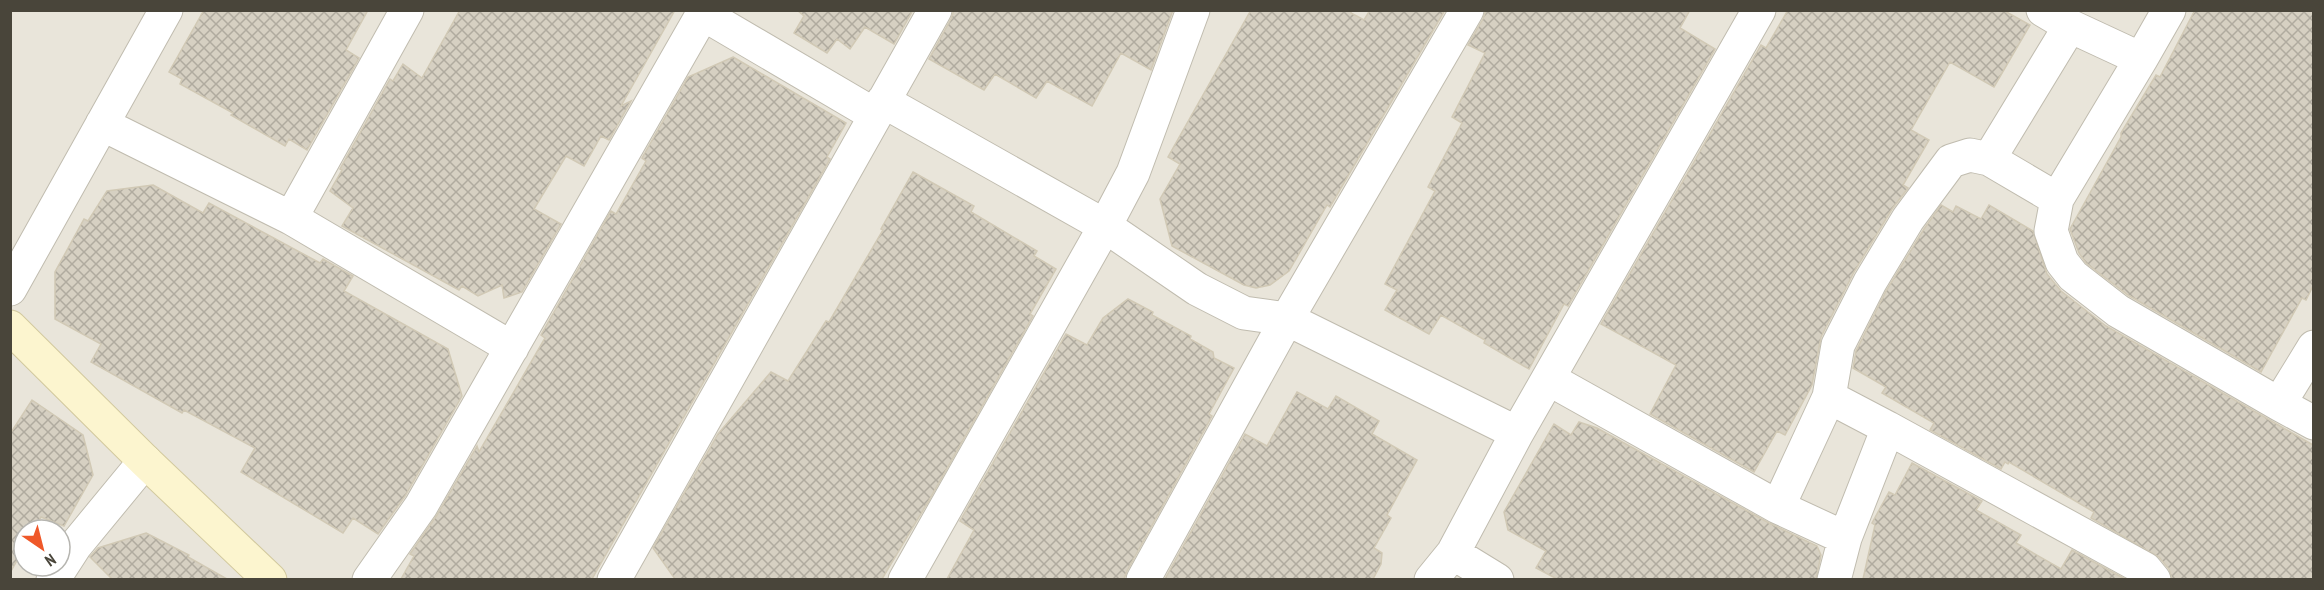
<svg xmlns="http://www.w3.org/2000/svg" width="2324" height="590" viewBox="0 0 2324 590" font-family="'PT Sans Narrow',sans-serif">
	<defs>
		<pattern id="building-cross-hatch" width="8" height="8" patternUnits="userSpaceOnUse" patternTransform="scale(1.5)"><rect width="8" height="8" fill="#d6d0c2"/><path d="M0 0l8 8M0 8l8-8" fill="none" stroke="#b0ab9f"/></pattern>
	</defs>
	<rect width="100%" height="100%" fill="#f5f3ec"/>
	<!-- residential -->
	<path fill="#e9e5da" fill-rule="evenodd" d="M10 11H2313V579H11ZM24 530H60V566H24Z"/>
	<!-- building -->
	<path fill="url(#building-cross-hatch)" stroke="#d1c9b5" stroke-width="1.5" d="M204 10H368L346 50 359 58 307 150 289 139 285 146 231 115 233 113 180 84 182 79 169 72Z
		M460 10H675L621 106 631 101 609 140 601 136 584 166 566 156 534 209 561 224 522 292 504 298 502 285 478 296 462 286 459 290 342 226 353 208 330 191 342 170 340 169 390 79 393 81 403 64 422 78Z
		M797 10H913L894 44 865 27 850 49 837 39 827 53 794 33 804 16Z
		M954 10H1173L1151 70 1121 53 1092 106 1047 81 1036 98 995 74 984 90 929 59 951 19Z
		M1251 10H1351V13L1364 20 1370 10H1445L1330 207 1327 205 1289 271 1270 285 1256 288 1244 285 1172 246 1160 199 1180 164 1168 157Z
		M1486 10H1690L1680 28 1715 49 1568 306 1564 304 1529 369 1484 343 1485 340 1441 315 1429 334 1385 310 1397 290 1385 284 1435 191 1428 187 1462 123 1452 117 1485 53 1468 45 1483 19Z
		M1788 10H2003L2030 25 1994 87 1950 62 1911 130 1929 140 1903 185 1908 188 1892 209 1854 272 1821 337 1812 385 1785 435 1777 431 1754 472 1650 414 1676 365 1601 324 1761 45 1766 48Z
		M2195 10H2313V286L2306 300 2302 298 2261 372 2128 295 2086 263 2079 253 2070 229 2121 137V133L2156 75 2160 77Z
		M733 57 846 123 827 157 830 159 592 579H401L414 556 410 554 437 515 477 446 479 452 545 338 541 335 611 211 616 214 646 161 642 158 688 77Z
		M913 172 974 206 971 212 1037 251 1034 256 1056 269 1030 314 1033 316 928 502 882 579H675L653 548 718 434 771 372 788 381 826 321 829 322 883 230 881 229Z
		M153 185 203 213 209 203 320 263 323 259 353 276 344 291 448 349 462 396 405 496 378 534 353 518 343 533 241 472 255 448 184 410 182 413 91 362 101 344 55 319V272L84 219 88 221 107 191Z
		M1941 205 1953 212 1956 206 1981 219 1989 205 2033 231 2047 274 2061 291 2106 326 2313 445V579H2172L2169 569 2159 557 2091 518 2094 512 2009 462 2008 464 2005 462 2001 469 1930 430 1934 423 1882 393 1886 387 1853 368 1856 351 1886 291 1924 229Z
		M1128 299 1153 312 1152 315 1191 336 1190 339 1213 352 1214 358 1234 368 1209 414 1212 416 1127 571 1124 579H947L974 530 960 521 1066 334 1087 345 1103 318Z
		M1297 392 1328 409 1336 396 1379 421 1372 434 1417 460 1387 515 1391 518 1374 548 1382 553 1381 564 1373 579H1165L1245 434 1267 446Z
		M32 400 83 435 93 475 64 526 41 517 34 530H24V548L10 573V434Z
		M1579 422 1597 428 1769 523 1817 546 1821 555 1816 579H1557L1536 568 1546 551 1508 530 1504 512 1554 424 1571 435Z
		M1912 463 1982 501 1976 510 2021 535 2016 543 2061 569 2072 550 2125 579H1863L1875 525 1872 523 1889 492 1895 495Z
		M146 533 189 555 188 557 227 579H112L90 557 98 548Z"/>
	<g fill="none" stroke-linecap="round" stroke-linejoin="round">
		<defs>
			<path id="street" d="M2043 10 2070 26 2141 59 2057 199 1989 159 2070 26
				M703 14 875 115
				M2141 59 2169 10
				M883 101 1105 226 1197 289 1244 313 1287 319 1517 433
				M102 124 291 218 512 348
				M2057 199 2051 231 2062 262 2073 276 2118 311 2279 404
				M291 218 407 10
				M10 289 166 10
				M2314 347 2279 404 2314 423
				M1549 379 1778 507
				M1829 397 1888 428 1845 538 1778 507 1829 397 1838 345 1870 282 1908 219 1951 161 1970 155 1989 159
				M1888 428 2145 569 2154 580
				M1453 553 1497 580
				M53 580 75 546 145 461
				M369 580 421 506 705 10
				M614 580 935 10
				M905 580 1105 226 1133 173 1193 10
				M1143 580 1287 319 1467 10
				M1431 580 1453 553 1517 433 1759 10
				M1834 580 1845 538"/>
			<path id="secondary" d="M10 327 145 461 270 580"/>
		</defs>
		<!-- street casing -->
		<use href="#street" stroke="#c0bcaf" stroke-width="35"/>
		<!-- secondary casing -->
		<use href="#secondary" stroke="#d2c99e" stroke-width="35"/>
		<!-- street -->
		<use href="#street" stroke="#fff" stroke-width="33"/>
		<!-- secondary -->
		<use href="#secondary" stroke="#fcf5cf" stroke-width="33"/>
	</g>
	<!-- border -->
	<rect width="2324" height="590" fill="none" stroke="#49453a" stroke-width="24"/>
	<!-- north arrow -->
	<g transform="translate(42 548) rotate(145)"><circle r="28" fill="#ffffff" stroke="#b6b5b0" stroke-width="1.5"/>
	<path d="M0-4.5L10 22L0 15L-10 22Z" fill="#ef5829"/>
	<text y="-9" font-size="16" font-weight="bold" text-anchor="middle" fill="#49453a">N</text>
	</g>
</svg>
